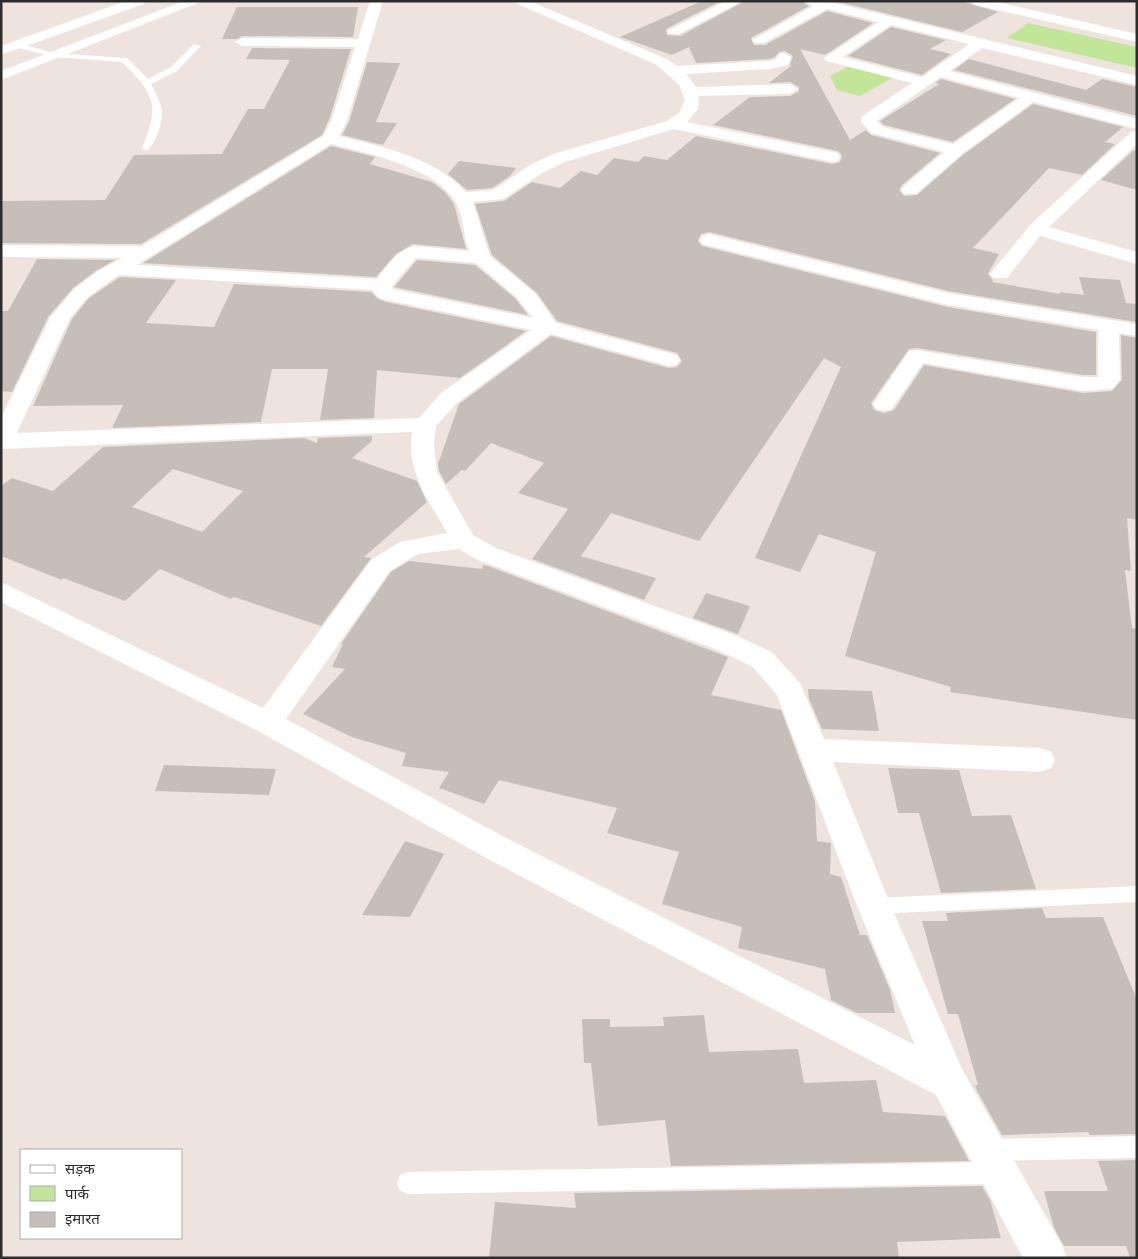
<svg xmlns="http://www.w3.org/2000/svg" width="1138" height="1259" viewBox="0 0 1138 1259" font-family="Figtree,'Noto Sans Devanagari',sans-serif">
	<rect width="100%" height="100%" fill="#eee3dd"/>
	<!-- green -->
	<path fill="#c2e698" d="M1028 23 1137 47V68L1007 38Z
		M851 65 892 78 860 96 837 90 830 76Z"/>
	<!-- building -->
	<path fill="#c6bfb9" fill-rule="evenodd" d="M702 1H721L666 29 667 35 680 36 745 1H801L809 6 751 38 754 45H765L827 11 873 23 825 55 800 49 850 140 866 130 871 135 940 153 902 185 899 190 904 196 917 195 963 155 1033 104 1123 127 1105 142 1115 144 1082 175 1049 168 973 248 999 254 988 274 993 280 992 282 1060 294V292L1084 295 1079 277 1120 280 1126 303 1137 304V322L948 291 709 232 701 234 698 241 702 246 948 307 1096 332V375H1083L917 348 909 349 871 403 874 410 884 413 894 410 924 365 1083 393 1112 391 1122 380 1121 335 1137 338V520L1127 518 1131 571 1125 570 1132 628 1137 629V720L950 692 951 687 845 656 876 552 819 534 800 572 755 558 841 367 824 358 699 541 611 513 581 556 656 578 644 600 532 559 568 509 518 493 544 463 491 443 465 471 462 470 446 484 439 471 438 464 459 404 551 336 669 368 677 367 682 361 677 353 557 321 537 293 492 255 475 204 504 201 532 182 560 188 581 171 597 175 614 158 638 162 644 156 667 160 696 136 832 164 840 162 842 156 838 151 713 125 750 97 790 96 799 91V87L790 82 769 83 792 65H790L793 56 785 51 779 52 775 57 770 59 696 63 689 47 672 55 620 37Z
		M835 1H961L998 12 962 32Z
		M237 7H358L353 37 242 36 237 39H222Z
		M891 27 946 40 930 49 951 54 922 75 848 56Z
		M252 48 351 49 329 120 322 135 141 244 1 243V201L105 200 134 155 222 154 248 109H264L290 60 246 59Z
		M969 59 1086 90 1102 79 1137 87V116L954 70Z
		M367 62 400 63 376 122 397 123 383 145 342 135 349 122Z
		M941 79 1015 99 953 142 884 125 880 121 939 84 935 83Z
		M331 146 375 157 370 164 432 182 445 192 454 204 466 249 413 244 396 254 376 277 143 263Z
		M1134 150 1137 151V190L1101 180Z
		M459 161 516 168 510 176 492 188 467 190 448 174Z
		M37 259 115 260 97 270 73 288 48 317 12 392 1 391V311H8Z
		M417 260 475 265 515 298 528 315 394 287Z
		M120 277 176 280 146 323 214 327 234 284 371 292 378 299 386 302 526 331 460 378 377 370 374 418 320 420 328 369H272L261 422 112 428 123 405 33 406 72 319 89 298Z
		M372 436V441L352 458 417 481 427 502 364 557 371 558 321 626 234 597 231 599 160 569 125 601 63 578 62 580 1 556V486L12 478 53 491 103 447 304 438 317 443 318 438ZM173 469 243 491 202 532 132 507Z
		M409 561 482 569 483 565 488 566 728 657 711 695 781 710 815 801 817 841 831 843 830 874 841 877 860 935H867L890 990 895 1013H857L831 1000 825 969 738 948 742 927 662 904 679 852 607 833 617 808 499 780 484 804 439 788 449 772 402 766 406 753 352 737 303 714 345 669 332 667 343 644H341L391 572Z
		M706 593 750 606 738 634 693 618Z
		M808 689 872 691 879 731 822 729 809 699Z
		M164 765 276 769 269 795 155 791Z
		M888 768 959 770 972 816 1011 815 1036 889 941 893 919 813H898Z
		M405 841 444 854 410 917 362 915Z
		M1042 908 1046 918 1103 917 1137 1000V1134L1090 1135 1088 1132 1002 1135 977 1091 975 1085H978L958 1014H948L922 921H948L946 913Z
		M704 1015 709 1052 798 1049 804 1083 876 1080 883 1112 945 1116 969 1161 671 1166 665 1120 598 1126 591 1063H584L582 1019H610V1027L664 1026 663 1017Z
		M1137 1160V1258H1130L1126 1246H1064L1054 1228 1044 1191H1108L1098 1161Z
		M982 1186 990 1200 1001 1238 897 1242 899 1258H489L495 1202 576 1208 574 1193Z"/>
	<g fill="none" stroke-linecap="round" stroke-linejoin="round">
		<!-- service -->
		<path fill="#fff" fill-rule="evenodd" d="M18 43 54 53 127 58 148 79 171 67 194 44 201 46 177 71 151 84C155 92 161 102 162 111 163 120 155 147 146 151L142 148C160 104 155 95 122 62L54 57 15 47V43Z
			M1137 886V902L874 914 867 912 865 906 867 900 874 898Z
			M1137 1136V1158L987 1161 979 1158 976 1150 979 1142 987 1139Z
			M996 1162 1004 1165 1007 1173 1004 1181 996 1184 408 1194 400 1191 397 1183 400 1175 408 1172Z"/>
		<!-- minor -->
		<path fill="#fff" fill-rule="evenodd" d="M184 1H203L1 80V71Z
			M370 1H383L347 121 339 136C383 147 434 157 466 192L493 190 532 164 553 154 667 121 679 113 685 100 679 85 657 65 511 1H529L667 59 677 66 770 61 776 59 779 54 784 53 791 57 788 65 770 69 686 74 696 87 790 84 798 89 790 94 699 96 698 109 687 122 838 153 840 157 838 161 832 162 674 129 565 162 544 172 503 199 473 202 490 256 536 294 556 323 677 355 680 360 677 365 669 366 551 334 457 403 436 426 434 445 437 472 473 535 496 548 740 637 773 653 800 683 824 739 1040 748 1051 752 1055 760 1051 768 1040 772 833 762 891 906 962 1069 1061 1243 1067 1258H1023L936 1095 488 859 258 731 1 602V582L263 708 372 559 400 542 447 533C428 499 406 473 412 432L1 449V418L50 318 74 289 98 271 122 258 1 257V245L142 246 323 136 331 121 355 47 242 46 235 42 242 38 358 39ZM331 144C367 153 437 168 456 203 464 217 463 236 469 251L414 246C396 251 388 265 377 279L137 265ZM416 258 476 263 516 297 533 318 393 289 392 286ZM119 275 372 290 379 298 386 300 531 330 441 393 419 418 17 433 70 318 88 297ZM459 549 478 560 720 651 753 667 777 695 857 906 915 1045 512 841 286 719 390 571 418 554Z
			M726 1H743L679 34H669L667 31Z
			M803 1H826L1137 76V85L982 48 950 71 1137 119V129L1033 102 962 154 916 194H904L901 190 904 186 944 152 871 133 861 122V117L912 83 826 61 824 58 878 22 827 9 764 43H754L752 40 813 6ZM891 25 969 44 922 77 843 57ZM941 77 1019 98 953 144 883 127 877 121Z
			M969 1H993L1137 34V42L975 5Z
			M1137 130V144L1049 227 1137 252V264L1040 236 1007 278H993L990 274 1030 225 1131 132Z
			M709 234 948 293 1137 324V336L1119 333 1120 380 1112 389 1083 391 923 363 892 409 884 411 876 409 873 404 909 351 917 350 1083 377H1098V330L948 305 702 244 700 240 702 236Z"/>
		<!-- tertiary -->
		<path fill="#fff" fill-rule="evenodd" d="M126 1H145L144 4 1 55V46Z"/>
	</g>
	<!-- border -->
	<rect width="1138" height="1259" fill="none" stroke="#2c2c2c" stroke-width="5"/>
	<!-- legend -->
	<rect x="20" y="1149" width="162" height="90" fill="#ffffff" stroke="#ababab"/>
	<rect x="30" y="1165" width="25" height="8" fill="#ffffff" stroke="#ababab"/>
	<text x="65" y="1174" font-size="15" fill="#2c2c2c">सड़क</text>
	<rect x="30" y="1186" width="25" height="15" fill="#c2e698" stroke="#ababab"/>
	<text x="65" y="1199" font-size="15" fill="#2c2c2c">पार्क</text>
	<rect x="30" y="1212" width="25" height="15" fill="#c6bfb9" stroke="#ababab"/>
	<text x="65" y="1224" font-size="15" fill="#2c2c2c">इमारत</text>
</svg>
